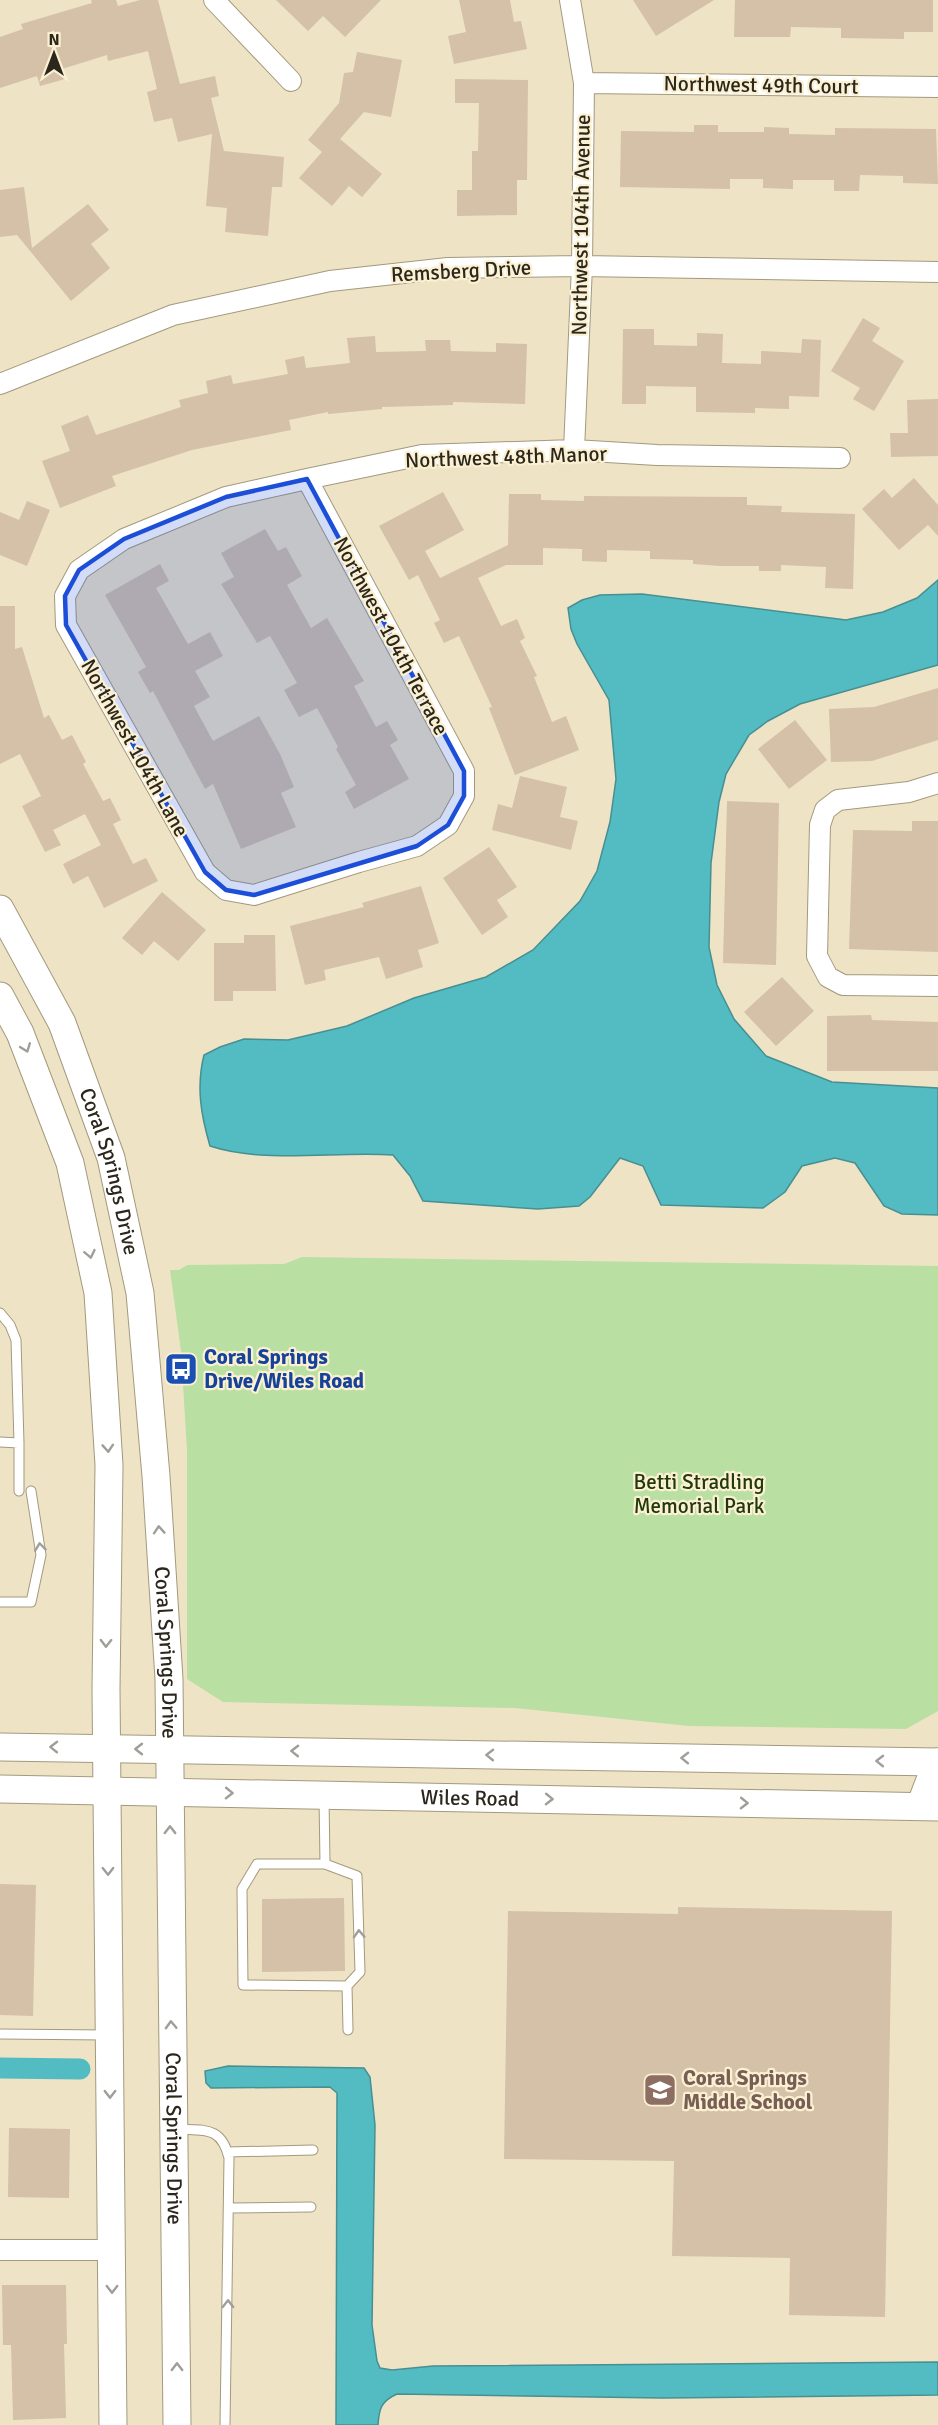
<svg xmlns="http://www.w3.org/2000/svg" width="938" height="2425" viewBox="0 0 938 2425" font-family="Signika,sans-serif">
	<rect width="100%" height="100%" fill="#eee3c5"/>
	<!-- green -->
	<path fill="#badfa3" d="M302 1257 938 1266V1711L906 1729 689 1726 515 1708 223 1702 187 1679V1451L181 1351 170 1270H179L187 1265 284 1264Z"/>
	<!-- water -->
	<path fill="#53bcc3" stroke="#478f91" stroke-width="1.5" d="M938 580V665L800 704 768 721 749 735 726 774 719 802 711 863 709 947 717 985 734 1019 766 1056 832 1082 938 1088V1215L902 1214 884 1206 855 1163 835 1158 802 1166 785 1192 763 1208 661 1205 643 1166 620 1158 590 1197 579 1206 538 1209 423 1201 410 1176 393 1155C334 1151 265 1164 210 1146 201 1115 196 1087 204 1055L220 1047 244 1039 288 1040 347 1026 414 998 486 977 533 950 580 901 597 871 610 822 616 779 609 700 577 644 571 629 568 608 582 600 600 595 642 594 846 620 883 612 917 598Z
		M228 2066 364 2068 370 2077 375 2125 372 2325 377 2361 380 2368 392 2370 433 2366 938 2362V2395L662 2398 397 2394C381 2401 379 2409 378 2425H336L337 2093 330 2087 211 2088 206 2083 205 2071Z"/>
	<g fill="none" stroke-linecap="round" stroke-linejoin="round">
		<!-- canal -->
		<path stroke="#53bcc3" stroke-width="21" d="M0 2068 80 2069"/>
	</g>
	<!-- building -->
	<path fill="#d4c1a8" d="M91 0H116L118 6 140 0H158L180 84 215 76 219 96 211 98 224 151 284 157 282 187H272L268 236 225 232 227 208 206 206 212 134 178 142 172 118 154 122 147 92 157 89 148 51 108 61 107 55 62 69 65 79 40 86 37 76 0 88V37L23 29 21 24 92 3Z
		M276 0H381L345 37 323 16 308 31Z
		M459 0H510L514 22 521 21 527 49 454 64 448 36 466 32Z
		M633 0H714L656 36Z
		M735 0H933V32H904V39L841 38V28L791 27 790 37H734Z
		M357 52 402 60 391 117 364 112 340 139 382 174 362 197 349 186 332 206 299 178 322 152 308 140 339 103 344 73 353 72Z
		M455 79 528 80 527 180H517V215L457 216V190H472V151H478L479 103H455Z
		M694 125H718V132H764V127L789 128V134L835 135V128L936 129 938 184 903 183V176L860 175 859 191H834V180H793V189L763 188V179H730V189L620 187 621 131 694 132Z
		M24 187 32 248 88 204 109 230 91 244 110 268 71 301 17 235 0 237V190Z
		M863 318 880 328 872 341 904 361 874 411 853 399 860 388 831 371Z
		M623 329H654V345L697 346V333L723 334 722 363 761 364V351L801 353 802 339 821 340 819 397 789 396V409L755 408V413L696 412V387L646 386V404H622Z
		M375 336 376 352 426 351 425 340H450L451 351 496 352V343L527 344 525 404 453 402V405L382 407V409L328 414V412L289 420 291 430 192 450 112 476 116 486 60 508 42 461 70 451 61 426 88 415 96 435 181 407 179 400 208 393 206 381 231 375 233 384 288 374 285 360 304 356 306 368 350 363 347 338Z
		M938 399V456L891 457 890 433H908L907 400Z
		M914 478 938 505V536L928 525 899 550 862 509 884 489 892 498Z
		M443 492 464 530 425 551 440 578 508 545 509 494H541V500L584 501V496L747 497V505L782 506 781 512 855 514 853 589 825 588 826 567 781 565V571H759V566H720L693 564V560L650 559V551L607 550V562L582 561V549L543 548V565H506L478 578 501 626 517 619 525 638 520 641 537 676 534 677 552 722 566 716 579 750 515 775 489 708 492 707 459 636 444 643 434 623 440 620 418 575 409 580 379 526Z
		M27 501 50 510 27 566 0 555V512L19 520Z
		M265 529 278 551 286 547 302 576 287 585 311 628 327 618 364 681 354 686 376 727 387 721 398 740 390 745 409 779 354 809 345 792 356 785 336 749 338 747 317 708 299 717 284 690 297 683 270 636 257 643 221 584 234 577 221 553Z
		M160 564 169 581 156 588 188 644 210 632 223 656 195 671 210 697 194 706 213 741 259 716 280 754 294 787 281 793 296 827 241 849 213 784 205 789 153 691 150 693 138 672 146 667 105 595Z
		M0 606H15V649L22 647 44 718 49 715 62 740 72 735 86 762 83 764 103 801 110 798 121 820 113 824 133 864 146 858 158 881 104 908 88 876 73 884 63 864 101 845 85 814 53 830 61 845 45 852 22 806 41 796 20 754 0 764Z
		M938 688V740L872 761 831 762 829 709 874 707Z
		M795 720 827 760 789 789 758 749Z
		M520 776 567 787 560 817 578 821 571 850 492 830 498 804 512 808Z
		M727 801 779 803 776 965 723 963Z
		M912 821H938V952L849 949 853 830 912 831Z
		M489 847 517 887 497 900 508 917 482 935 443 878Z
		M421 886 439 943 418 950 423 967 386 979 379 957 324 970 326 980 305 985 290 926 364 907 362 903Z
		M162 892 206 930 178 961 154 941 142 955 122 938Z
		M244 935H275L276 991H233V1001H214V943H244Z
		M782 977 814 1011 776 1046 744 1012Z
		M871 1015 872 1020 938 1022V1071H827V1016Z
		M0 1884 36 1885 33 2016 0 2015Z
		M344 1898 345 1971 262 1972V1899Z
		M678 1907 892 1911 885 2317 789 2315 790 2258 672 2256 674 2161 504 2159 508 1911 678 1914Z
		M9 2128 70 2129 69 2198 8 2197Z
		M2 2285H66L67 2344H64L66 2418 13 2420 11 2345H3Z"/>
	<g fill="none" stroke-linecap="round" stroke-linejoin="round">
		<defs>
			<path id="service" d="M0 1313 10 1325 16 1340 19 1443
				M0 1442 19 1443V1491
				M0 1602H31L41 1555 31 1491
				M324 1797 325 1864H257L242 1889 243 1985 347 1986 348 2030
				M325 1864 357 1876 360 1972 347 1986
				M0 2034 106 2035
				M175 2129C204 2131 221 2125 229 2158L225 2425
				M228 2152 313 2150
				M230 2208 311 2207"/>
			<path id="minor" d="M214 0 291 81
				M570 0 584 83 582 266 574 450
				M584 83 938 87
				M0 384 173 315 330 281 448 268 582 266 938 272
				M307 479 464 771V796L448 825 417 846 359 862 254 895 226 890 205 872 66 625 65 596 79 570 124 539 226 497 307 479 422 455 574 450 657 455 840 458
				M938 783 909 792 838 800 825 810 820 825 817 956 828 977 843 985 938 986
				M0 2250H111"/>
			<g id="secondary">
				<path id="s1" d="M0 909 62 1023 111 1158 140 1293 156 1476 169 1679 177 2425"/>
				<path d="M0 996 20 1033 70 1163 98 1293 109 1465 106 1689 113 2425"/>
				<path d="M0 1747 938 1762"/>
				<path id="s2" d="M0 1789 938 1807"/>
				<path d="M920 1806 937 1762"/>
			</g>
		</defs>
		<!-- service casing -->
		<use href="#service" stroke="#a3997d" stroke-width="11"/>
		<!-- minor casing -->
		<use href="#minor" stroke="#a3997d" stroke-width="22"/>
		<!-- secondary casing -->
		<use href="#secondary" stroke="#a3997d" stroke-width="29"/>
		<!-- service -->
		<use href="#service" stroke="#fff" stroke-width="9"/>
		<!-- minor -->
		<use href="#minor" stroke="#fff" stroke-width="20"/>
		<!-- secondary -->
		<use href="#secondary" stroke="#fff" stroke-width="27"/>
	</g>
	<!-- one-way arrows -->
	<defs><path id="oneway-chevron" d="M-2-3.5L2.5 0L-2 3.5" fill="none" stroke-width="1.6" stroke-linecap="round" stroke-linejoin="round" transform="scale(1.5)"/></defs>
	<g stroke="#a09e99">
		<use href="#oneway-chevron" transform="translate(26 1048) rotate(69)"/>
		<use href="#oneway-chevron" transform="translate(90 1254) rotate(78)"/>
		<use href="#oneway-chevron" transform="translate(108 1448) rotate(86)"/>
		<use href="#oneway-chevron" transform="translate(159 1530) rotate(-94)"/>
		<use href="#oneway-chevron" transform="translate(40 1547) rotate(-97)"/>
		<use href="#oneway-chevron" transform="translate(106 1643) rotate(91)"/>
		<use href="#oneway-chevron" transform="translate(54 1747) rotate(-179)"/>
		<use href="#oneway-chevron" transform="translate(139 1749) rotate(-180)"/>
		<use href="#oneway-chevron" transform="translate(295 1751) rotate(-179)"/>
		<use href="#oneway-chevron" transform="translate(490 1755) rotate(-179)"/>
		<use href="#oneway-chevron" transform="translate(685 1758) rotate(-179)"/>
		<use href="#oneway-chevron" transform="translate(880 1761) rotate(-179)"/>
		<use href="#oneway-chevron" transform="translate(229 1793) rotate(1)"/>
		<use href="#oneway-chevron" transform="translate(549 1799) rotate(1)"/>
		<use href="#oneway-chevron" transform="translate(744 1803) rotate(1)"/>
		<use href="#oneway-chevron" transform="translate(170 1830) rotate(-90)"/>
		<use href="#oneway-chevron" transform="translate(108 1871) rotate(89)"/>
		<use href="#oneway-chevron" transform="translate(359 1934) rotate(-92)"/>
		<use href="#oneway-chevron" transform="translate(171 2025) rotate(-92)"/>
		<use href="#oneway-chevron" transform="translate(110 2094) rotate(90)"/>
		<use href="#oneway-chevron" transform="translate(112 2289) rotate(90)"/>
		<use href="#oneway-chevron" transform="translate(228 2304) rotate(-89)"/>
		<use href="#oneway-chevron" transform="translate(177 2367) rotate(-90)"/>
	</g>
	<!-- marked area -->
	<path fill="#1d4ed8" fill-opacity="0.2" stroke="#1d4ed8" stroke-width="4.5" stroke-linejoin="round" d="M307 479 464 771V796L448 825 417 846 254 895 226 890 205 872 66 625 65 596 79 570 124 539 226 497Z"/>
	<!-- icons -->
	<defs>
		<symbol id="bus-square" viewBox="-11 -11 22 22"><rect x="-9" y="-9" width="18" height="18" rx="4" fill="#1a4fb4" stroke="#fbf0d2"/><path d="M-5-6H5V4H4V6H2V4H-2V6H-4V4H-5ZM-3.5-4V0h7V-4ZM-3.5 1.2v1.5H-2V1.2ZM2 1.2v1.5H3.5V1.2Z" fill="#fff"/></symbol>
		<symbol id="school-square" viewBox="-11 -11 22 22"><rect x="-9" y="-9" width="18" height="18" rx="4" fill="#8d6e63" stroke="#fbf0d2"/><path d="M0-5L7-2L0 1L-7-2ZM-4 1L0 2.5L4 1V4Q0 6-4 4Z" fill="#fff"/></symbol>
	</defs>
	<g fill-rule="evenodd">
		<use href="#bus-square" x="162" y="1350" width="38" height="38"/>
		<use href="#school-square" x="641" y="2071" width="38" height="38"/>
	</g>
	<g text-anchor="middle" stroke-width="4.5" stroke-linejoin="round" paint-order="stroke">
		<!-- street labels -->
		<g font-size="21" fill="#2c271c" stroke="#fbf0d2">
			<text transform="translate(761 85) rotate(1)" y="7">Northwest 49th Court</text>
			<text transform="translate(581 225) rotate(-89)" y="7">Northwest 104th Avenue</text>
			<text transform="translate(461 271) rotate(-3)" y="7">Remsberg Drive</text>
			<text transform="translate(506 457) rotate(-2)" y="7">Northwest 48th Manor</text>
			<text transform="translate(391 636) rotate(62)" y="7">Northwest 104th Terrace</text>
			<text transform="translate(135 748) rotate(61)" y="7">Northwest 104th Lane</text>
			<text dy="7" stroke="none"><textPath href="#s1" startOffset="286">Coral Springs Drive</textPath></text>
			<text dy="7" stroke="none"><textPath href="#s1" startOffset="772">Coral Springs Drive</textPath></text>
			<text dy="7" stroke="none"><textPath href="#s2" startOffset="470">Wiles Road</textPath></text>
			<text dy="7" stroke="none"><textPath href="#s1" startOffset="1258">Coral Springs Drive</textPath></text>
		</g>
		<!-- transit labels -->
		<g font-size="21" font-weight="bold" fill="#164399" stroke="#fbf0d2" text-anchor="start">
			<text x="204" y="1364">Coral Springs<tspan x="204" dy="24">Drive/Wiles Road</tspan></text>
		</g>
		<!-- park labels -->
		<g font-size="21" fill="#203a0c" stroke="#fbf0d2">
			<text x="699" y="1489">Betti Stradling<tspan x="699" dy="24">Memorial Park</tspan></text>
		</g>
		<!-- education labels -->
		<g font-size="21" font-weight="bold" fill="#785e54" stroke="#fbf0d2" text-anchor="start">
			<text x="683" y="2085">Coral Springs<tspan x="683" dy="24">Middle School</tspan></text>
		</g>
	</g>
	<!-- north arrow -->
	<g transform="translate(54 54)" stroke="#fbf0d2" stroke-width="4.5" paint-order="stroke">
	<path d="M0-4.5L10 22L0 15L-10 22Z" fill="#2c271c"/>
	<text y="-9" font-size="16" font-weight="bold" text-anchor="middle" fill="#2c271c">N</text>
	</g>
</svg>
